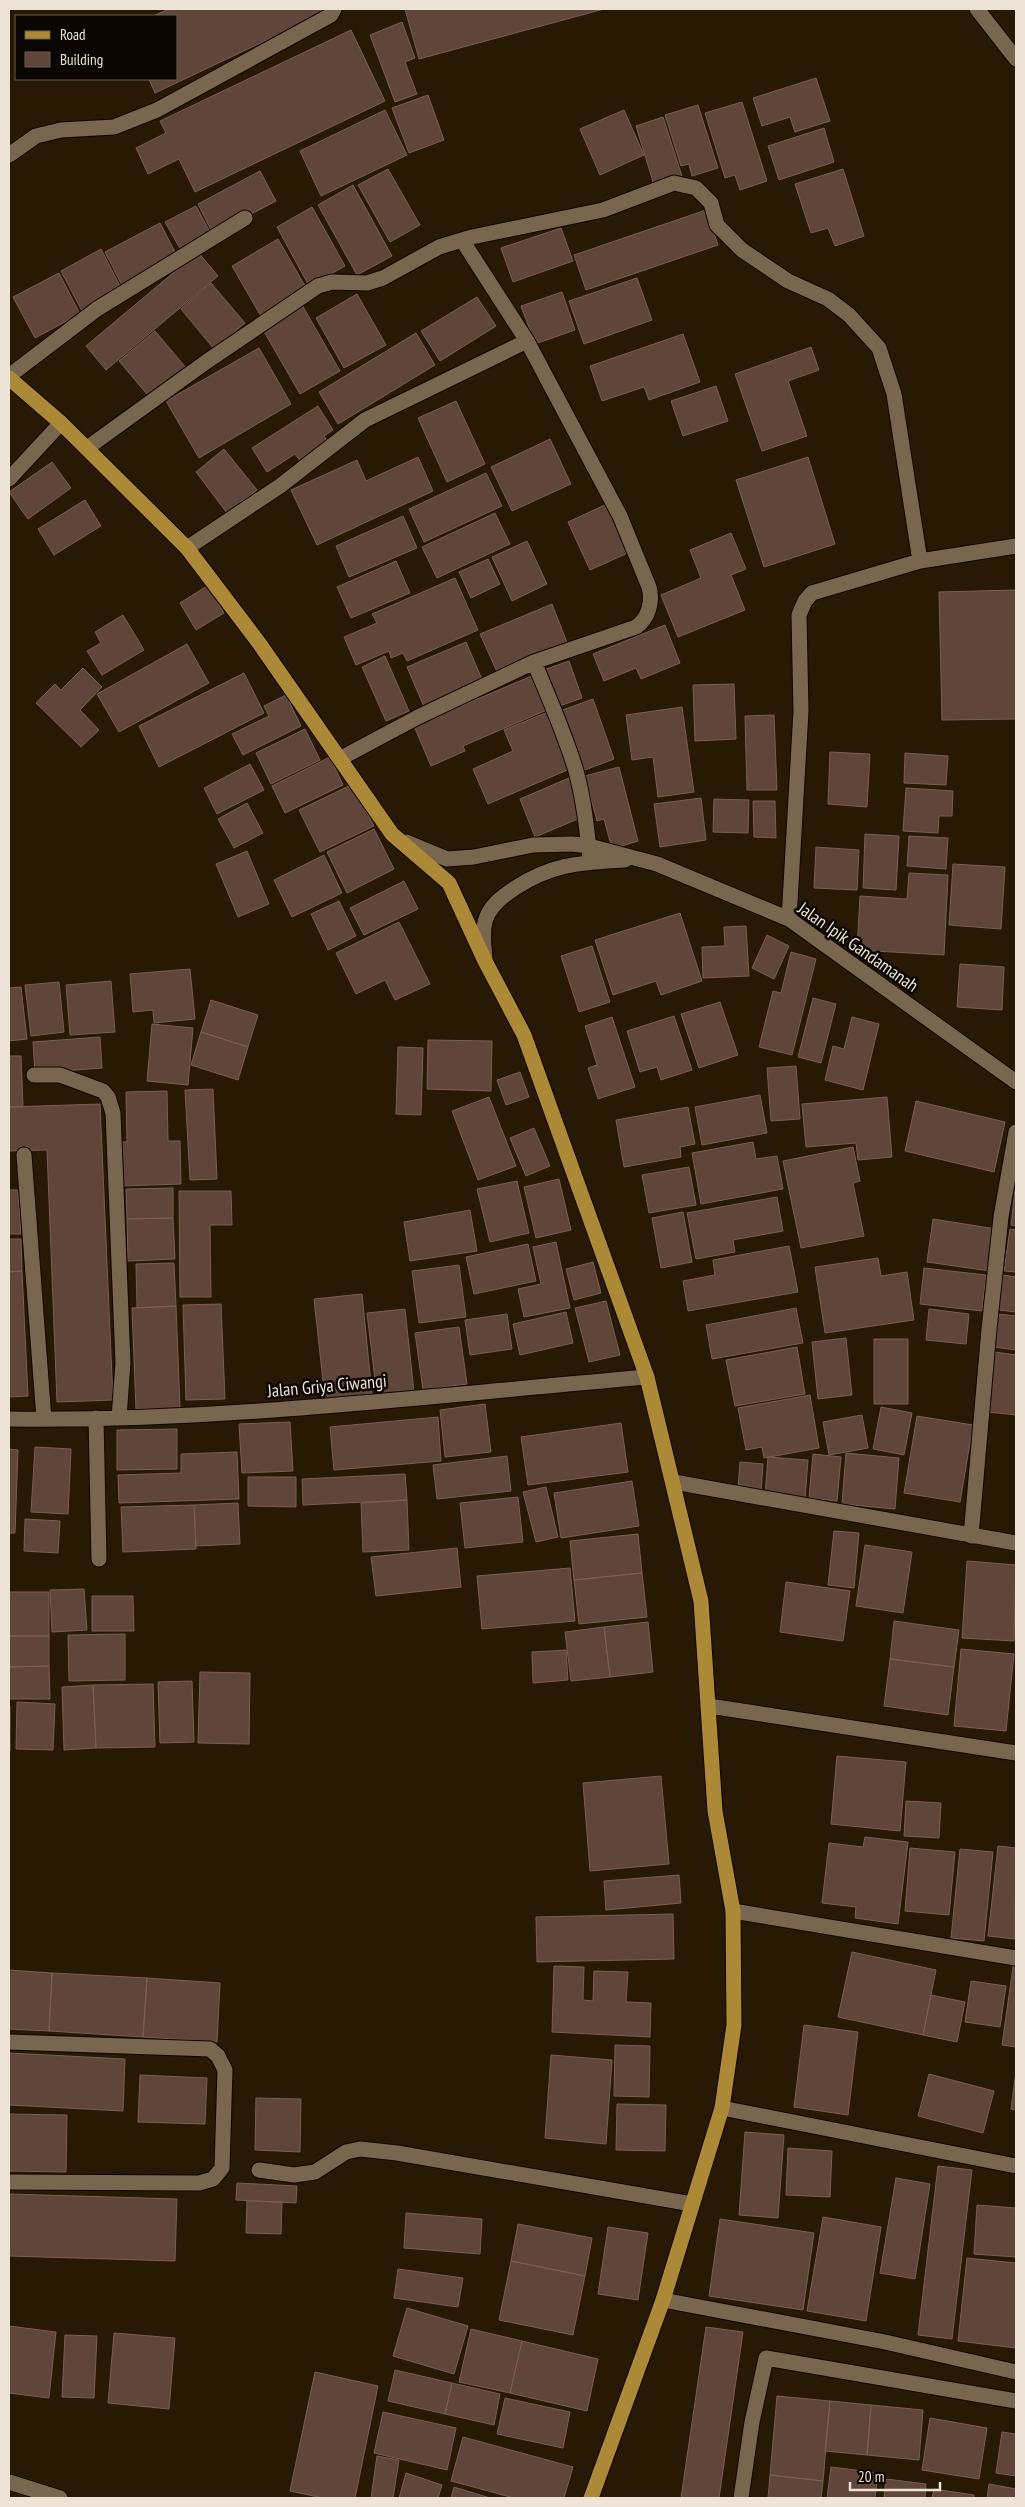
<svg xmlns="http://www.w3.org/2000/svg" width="1025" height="2507" viewBox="0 0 1025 2507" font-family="'PT Sans Narrow',sans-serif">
	<rect width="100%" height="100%" fill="#281904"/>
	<!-- building -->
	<path fill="#60453b" stroke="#7b5e54" d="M169 9H322L324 13 155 93 149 79H176V16H153Z
		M405 9H604L419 59Z
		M402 22 415 58 405 62 417 94 395 102 370 35Z
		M351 30 385 101 195 192 179 159 148 174 136 148 166 133 160 121Z
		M816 78 830 121 795 132 790 117 762 126 753 98Z
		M428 95 444 140 409 153 392 108Z
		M742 102 767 181 740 190 735 175 725 178 705 113Z
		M698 105 718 168 692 176 689 164 681 166 665 115Z
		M385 110 407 155 321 196 300 151Z
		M624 110 644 155 600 175 580 129Z
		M663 117 682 176 654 185 636 126Z
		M824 128 834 162 779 180 768 146Z
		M388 169 420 225 390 242 358 185Z
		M843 169 864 236 835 246 828 228 811 233 795 184Z
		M260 171 276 201 213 234 198 204Z
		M353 185 392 256 357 275 318 205Z
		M196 206 212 236 182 252 165 222Z
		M312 207 345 266 309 286 277 227Z
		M706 210 718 245 586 290 574 255Z
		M160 223 177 256 122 285 105 252Z
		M561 228 573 261 513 282 501 248Z
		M278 239 308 291 262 318 232 266Z
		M101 249 122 290 82 311 61 271Z
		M198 252 218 276 106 370 86 346Z
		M59 273 80 314 35 338 13 297Z
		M637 278 652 320 584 344 569 301Z
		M211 283 245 323 214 349 181 309Z
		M562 292 575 330 535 344 521 306Z
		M357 294 386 345 344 368 316 318Z
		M477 297 496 326 440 361 421 331Z
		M302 305 340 371 300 394 262 328Z
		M155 331 187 369 151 399 119 361Z
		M416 333 435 365 338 424 319 392Z
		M683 334 700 382 649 400 644 387 602 401 590 366Z
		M811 347 819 370 788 381 807 436 762 451 735 374Z
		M259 348 291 404 199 458 166 401Z
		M716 386 728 421 683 436 671 401Z
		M456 401 485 464 447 482 418 418Z
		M318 406 333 430 324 436 330 446 302 463 295 454 267 472 252 448Z
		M550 439 571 484 512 511 491 467Z
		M224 449 257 490 227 513 196 472Z
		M418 457 433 491 317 545 291 490 357 460 366 481Z
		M808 457 835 544 764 567 736 480Z
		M52 462 71 488 28 519 9 492Z
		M486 473 502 506 424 542 409 509Z
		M85 500 101 526 54 555 38 529Z
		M607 504 630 552 590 570 568 522Z
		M495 513 510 544 437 578 422 547Z
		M403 516 417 548 349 577 336 546Z
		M731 533 746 569 731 575 745 610 678 637 661 595 701 578 690 550Z
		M527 541 547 584 512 601 492 557Z
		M488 559 500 584 471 598 459 572Z
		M396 561 410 593 351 618 337 587Z
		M455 578 478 630 407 661 403 653 391 658 389 651 356 665 344 637 377 623 372 614Z
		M207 586 224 613 196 630 180 603Z
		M1016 590V719L942 720 939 592Z
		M552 604 568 645 498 674 480 634Z
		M123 615 144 650 102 675 87 651 101 643 95 632Z
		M665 625 680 663 641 679 636 668 604 681 593 654Z
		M466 642 484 684 425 709 407 667Z
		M187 644 209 683 119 732 97 694Z
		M385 656 409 711 386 721 362 667Z
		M569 661 582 698 557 707 544 670Z
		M83 668 102 687 80 710 99 730 81 747 36 703 55 684 61 690Z
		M244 673 264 713 159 767 139 726Z
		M534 675 549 709 463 746 465 751 431 766 414 726Z
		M734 684 736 739 695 741 693 685Z
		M286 695 301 726 243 755 232 734 269 716 264 706Z
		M593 699 614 759 582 771 560 711Z
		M682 707 694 792 658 797 653 757 632 760 626 715Z
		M548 712 572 768 488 804 473 769 513 751 504 730Z
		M774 715 777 790H747L745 716Z
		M305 729 320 760 271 784 256 753Z
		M830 752 870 754 867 807 828 804Z
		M905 753 948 756 946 785 904 783Z
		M330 757 343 785 285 813 272 786Z
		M250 764 264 790 217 814 204 788Z
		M619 767 638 841 612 849 604 819 597 821 585 776Z
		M569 778 585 816 535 837 520 799Z
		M353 784 374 826 320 852 299 810Z
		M906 788 953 791 952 816H939L938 833 903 831Z
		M701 798 706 840 660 847 654 804Z
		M714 799 749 800 748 833 713 832Z
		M753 801H775L776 838 754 837Z
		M247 803 263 833 234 848 218 819Z
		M374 829 394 869 347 893 327 852Z
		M865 834 899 836 896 890 863 888Z
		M909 836 948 838 946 869 907 866Z
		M816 847 859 850 857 890 814 888Z
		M247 851 269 904 238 917 216 864Z
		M324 855 342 893 292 917 274 880Z
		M953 864 1005 867 1001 929 949 925Z
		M909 873 948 875 944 955 857 950 860 896 907 899Z
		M404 881 418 909 364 935 350 908Z
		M339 901 356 936 328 950 311 914Z
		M680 913 702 981 661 995 656 981 613 995 595 940Z
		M399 922 430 984 395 1000 385 980 356 994 336 953Z
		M746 926 749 976 703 978 702 947 725 946 724 927Z
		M767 935 789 946 774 979 752 968Z
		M592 946 610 1002 579 1012 561 956Z
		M791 952 816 959 792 1055 759 1047 773 991 781 993Z
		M960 964 1004 967 1002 1010 957 1007Z
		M190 969 195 1019 154 1023 153 1010 133 1012 130 974Z
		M111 981 115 1032 70 1035 66 985Z
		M59 982 64 1032 31 1036 25 985Z
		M21 987 27 1039 9 1041V988Z
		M813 998 836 1004 821 1063 798 1057Z
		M211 1000 258 1015 248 1047 201 1032Z
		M720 1002 738 1055 699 1068 681 1014Z
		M674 1016 692 1070 661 1080 657 1067 640 1072 627 1031Z
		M612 1017 635 1087 598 1099 588 1068 597 1065 585 1026Z
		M852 1017 879 1024 863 1090 825 1080 833 1046 844 1049Z
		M152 1024 193 1028 188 1085 147 1081Z
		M201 1032 248 1047 238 1080 191 1065Z
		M100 1037 102 1068 35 1073 33 1042Z
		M428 1040 492 1041 491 1091 427 1089Z
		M398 1047 423 1048 421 1115 396 1114Z
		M9 1056H21L23 1107H9Z
		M796 1066 800 1119 771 1121 767 1068Z
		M520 1072 529 1097 506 1105 497 1080Z
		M213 1089 217 1179 190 1180 185 1090Z
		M167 1091 168 1141H180L181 1184 120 1186 118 1142H127L126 1092Z
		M760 1095 767 1133 702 1145 695 1107Z
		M489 1097 516 1166 478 1180 452 1111Z
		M887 1097 892 1157 858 1160 856 1143 806 1147 802 1104Z
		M916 1101 1005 1122 994 1172 905 1151Z
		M100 1104 113 1400 57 1402 47 1150 9 1151V1107Z
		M688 1107 695 1144 680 1147 681 1157 624 1167 616 1120Z
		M534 1128 550 1166 526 1176 510 1138Z
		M753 1142 756 1159 777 1156 783 1189 701 1204 692 1153Z
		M853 1147 860 1181 853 1183 864 1236 801 1248 783 1161Z
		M689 1167 696 1205 649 1213 642 1175Z
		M559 1179 571 1230 536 1238 524 1187Z
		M517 1181 529 1233 490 1242 477 1189Z
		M173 1188V1218L127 1219 126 1189Z
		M1015 1189H1016V1226L1011 1225Z
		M9 1190H18L21 1234H9Z
		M179 1191H231L232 1225H210L211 1297H180Z
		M777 1197 783 1231 733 1240 735 1252 696 1259 687 1213Z
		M470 1210 477 1251 410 1261 404 1222Z
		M683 1212 692 1262 661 1268 652 1218Z
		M173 1218 175 1259 128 1261 127 1219Z
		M933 1219 996 1229 990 1271 927 1262Z
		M1010 1229 1016 1230V1272L1004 1271Z
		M9 1239H21L22 1271 9 1272Z
		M556 1242 570 1308 524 1317 518 1289 541 1284 533 1247Z
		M528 1244 536 1281 474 1294 466 1257Z
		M789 1246 798 1292 688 1311 683 1281 715 1275 713 1260Z
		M878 1258 881 1276 907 1272 914 1320 825 1333 815 1267Z
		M593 1262 601 1293 574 1300 566 1269Z
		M174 1263 176 1306 137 1308 136 1264Z
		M459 1265 466 1317 419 1323 412 1271Z
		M924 1268 986 1275 982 1311 920 1304Z
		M22 1271 28 1396 9 1397V1272Z
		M1003 1275 1016 1277V1312L999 1310Z
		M362 1294 372 1394 325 1399 314 1299Z
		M606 1301 620 1355 589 1362 575 1308Z
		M221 1304 225 1399 186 1400 183 1305Z
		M176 1306 180 1408 136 1409 132 1308Z
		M796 1308 803 1343 712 1359 706 1325Z
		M405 1309 414 1392 377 1396 367 1313Z
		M929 1309 969 1314 966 1344 926 1340Z
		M566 1312 573 1343 520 1355 513 1324Z
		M507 1314 512 1349 470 1355 465 1320Z
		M998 1314 1016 1316V1350L994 1347Z
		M459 1327 467 1384 423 1390 415 1333Z
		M846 1338 852 1395 818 1399 812 1342Z
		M874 1339H908V1404H874Z
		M797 1347 805 1394 735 1406 726 1360Z
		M995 1352 1016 1355V1415L987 1412Z
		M810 1395 819 1448 764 1458 762 1447 746 1450 738 1408Z
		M485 1404 491 1452 445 1457 440 1410Z
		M881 1407 912 1413 904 1455 873 1449Z
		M862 1415 868 1448 829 1455 823 1422Z
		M917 1416 973 1425 960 1502 904 1493Z
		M438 1417 441 1461 334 1470 330 1427Z
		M290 1422 293 1471 242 1473 239 1424Z
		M621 1423 628 1472 528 1485 521 1437Z
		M177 1429V1469L117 1470V1430Z
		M35 1447 71 1449 68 1514 31 1512Z
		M9 1449 18 1450 15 1533H9Z
		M237 1452 239 1499 119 1503 118 1475 181 1473V1454Z
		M846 1453 899 1458 895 1509 842 1504Z
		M813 1454 841 1457 837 1501 809 1498Z
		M507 1456 511 1491 437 1499 433 1465Z
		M768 1457 808 1460 805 1499 765 1496Z
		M740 1462 763 1464 761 1492 738 1490Z
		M405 1474 407 1500 303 1505 302 1479Z
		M248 1477H296V1507L248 1506Z
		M632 1481 639 1526 561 1538 554 1493Z
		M546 1487 558 1537 536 1542 523 1492Z
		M518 1497 523 1542 465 1548 460 1503Z
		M407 1500 409 1550 363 1552 361 1503Z
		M238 1503 240 1544 196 1546 194 1505Z
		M194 1505 196 1549 123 1552 121 1507Z
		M25 1519 60 1521 58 1553 24 1551Z
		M834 1531 859 1533 854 1588 828 1585Z
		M638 1534 642 1573 574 1580 570 1541Z
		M865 1545 912 1552 903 1613 856 1606Z
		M457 1548 461 1587 376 1596 371 1557Z
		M967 1561 1016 1565 1014 1641 962 1638Z
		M570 1568 575 1621 482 1629 477 1576Z
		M642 1573 647 1617 579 1624 574 1580Z
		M786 1582 850 1591 843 1641 780 1632Z
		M84 1589 87 1630 52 1632 50 1590Z
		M9 1592H49V1636H9Z
		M92 1596H133L134 1631H92Z
		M894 1621 959 1630 954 1667 890 1659Z
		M648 1622 653 1672 610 1677 604 1627Z
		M604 1627 610 1677 571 1681 565 1632Z
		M125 1634V1680L69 1681 68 1635Z
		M9 1636H49V1666L9 1667Z
		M961 1649 1014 1654 1006 1731 954 1726Z
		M566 1650 568 1680 533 1683 532 1652Z
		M890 1659 954 1667 948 1715 884 1706Z
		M49 1666 50 1699H9V1667Z
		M200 1672 250 1673 249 1744 198 1743Z
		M192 1681 194 1742 160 1743 158 1682Z
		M153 1684 155 1747 96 1748 93 1685Z
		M93 1685 96 1748 64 1750 62 1687Z
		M17 1702 55 1704 53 1750 16 1749Z
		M9 1706H10V1751H9Z
		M837 1756 906 1762 900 1831 831 1824Z
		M661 1776 669 1864 590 1871 583 1783Z
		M906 1801 941 1803 939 1838 904 1836Z
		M865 1837 908 1842 898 1924 855 1918 856 1907 822 1903 829 1843 863 1847Z
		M998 1846 1016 1848 1015 1939 988 1936Z
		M910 1848 955 1852 949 1915 905 1911Z
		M960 1849 993 1852 984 1941 951 1938Z
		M679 1875 681 1903 606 1910 604 1881Z
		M673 1914 674 1959 537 1962 536 1917Z
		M852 1952 936 1970 923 2035 838 2017Z
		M1014 1960 1016 1961V2047L1002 2045Z
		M554 1966 584 1967 583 2000 593 2001 594 1971 628 1972 626 2002 651 2003 650 2037 552 2032Z
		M9 1970 52 1973 49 2031 9 2029Z
		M52 1973 147 1978 143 2037 49 2031Z
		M147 1978 220 1983 217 2042 143 2037Z
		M971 1981 1006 1986 1000 2027 965 2022Z
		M931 1995 965 2002 957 2042 923 2035Z
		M804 2025 858 2032 848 2115 794 2107Z
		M615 2045 650 2046 649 2097 614 2096Z
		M9 2053 125 2059 123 2111 9 2105Z
		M551 2055 612 2060 606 2144 545 2138Z
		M1016 2071V2110L1011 2109Z
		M929 2074 994 2091 983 2133 918 2116Z
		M140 2075 207 2078 205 2124 138 2122Z
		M256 2098 301 2099 300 2152 255 2150Z
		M617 2104 666 2105 665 2151 616 2150Z
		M9 2114 67 2115 66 2172 9 2171Z
		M745 2132 784 2135 778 2218 739 2215Z
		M788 2148 832 2151 830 2197 786 2195Z
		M938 2166 972 2170 952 2339 918 2335Z
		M896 2178 930 2184 915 2279 880 2273Z
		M237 2183 297 2186 296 2203 236 2200Z
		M9 2194 177 2199 175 2261 9 2256Z
		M247 2201 282 2202 281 2234 246 2233Z
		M977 2205 1016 2208V2257L974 2254Z
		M406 2213 482 2219 480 2254 404 2248Z
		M823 2217 881 2227 866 2321 807 2311Z
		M720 2219 814 2233 803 2310 709 2296Z
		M518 2224 592 2238 585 2276 511 2261Z
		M608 2227 648 2233 638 2300 598 2294Z
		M967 2258 1016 2263V2348L958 2341Z
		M511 2261 585 2276 573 2335 499 2320Z
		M398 2269 463 2278 458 2307 394 2298Z
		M407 2308 468 2326 454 2374 393 2356Z
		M9 2326 56 2332 49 2398 9 2393Z
		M706 2327 743 2332 719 2498H681Z
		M471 2329 522 2341 510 2393 459 2382Z
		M114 2333 175 2338 169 2409 108 2403Z
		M65 2335 97 2336 94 2398 62 2397Z
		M522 2341 598 2359 587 2411 510 2393Z
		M395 2370 452 2383 445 2414 388 2401Z
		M315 2372 378 2386 355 2498H323L290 2491Z
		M452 2383 500 2394 494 2425 445 2414Z
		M777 2396 830 2401 823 2481 770 2475Z
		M505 2398 570 2412 563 2448 497 2434Z
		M830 2401 871 2405 867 2455 825 2451Z
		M871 2405 923 2410 919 2460 867 2455Z
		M383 2412 456 2428 447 2470 374 2453Z
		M930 2418 987 2428 979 2479 922 2470Z
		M1002 2432 1016 2434V2476L996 2473Z
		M463 2437 573 2467 564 2498H514L451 2481Z
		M377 2456 399 2460 393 2498H371Z
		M831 2467 878 2473 875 2498H827Z
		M406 2473 442 2485 438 2498H399Z
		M770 2475 823 2481 821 2498H768Z
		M886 2479 926 2484 925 2498H884Z
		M989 2484 1016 2489V2498H987Z
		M454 2487 490 2498H451Z
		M934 2489 974 2495V2498H932Z"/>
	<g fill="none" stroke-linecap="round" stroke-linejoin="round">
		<defs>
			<path id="lane" d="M977 9 1016 59
				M9 155 36 136 61 130 114 127 157 110 331 15 334 9"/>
			<path id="street" d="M9 376 97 309 245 218
				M87 448 206 362 318 286 332 282 367 283 383 278 439 247 472 237 603 210 674 183 696 188 711 203 717 225 742 250 788 281 828 299 849 315 879 348 894 394 920 561
				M9 479 61 423
				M187 548 280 486 365 420 527 341
				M534 662C549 698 565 734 576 771 584 800 587 830 590 859
				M341 758 418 717 534 662 636 627C649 618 653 601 649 587L620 516 527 341 462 240
				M789 919 801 711 799 615 805 601 812 593 920 561 1016 546
				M34 1075H60L103 1091 108 1097 113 1113 123 1363 119 1418
				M24 1155 44 1419
				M96 1418 99 1559
				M9 1419C222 1422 435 1395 647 1377
				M674 1482 1016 1543
				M971 1536 989 1329 1001 1217 1016 1132
				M709 1706 1016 1753
				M733 1911 1016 1958
				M9 2042 210 2049 218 2056 225 2070 222 2168 213 2179 199 2183 9 2182
				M722 2108 1016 2166
				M259 2170 294 2175 315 2172 346 2152 360 2149 397 2153 692 2204
				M663 2300 885 2342 1016 2372
				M9 2482 60 2498
				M741 2498 752 2422 766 2358 1016 2401"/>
			<path id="secondary" d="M406 842 447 859 474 857 533 845 572 844 589 846 657 864 789 919 1016 1082
				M485 959C484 945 481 927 488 914 494 902 505 895 515 888 554 863 581 863 625 860"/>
			<path id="primary" d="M9 378 61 423 187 548 259 643 392 834 449 883 485 961 524 1035 647 1377 701 1601 715 1811 733 1911 734 2025 722 2108 663 2300 591 2498"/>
		</defs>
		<!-- lane casing -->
		<use href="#lane" stroke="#100400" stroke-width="17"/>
		<!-- street casing -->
		<use href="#street" stroke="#100400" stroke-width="17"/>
		<!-- secondary casing -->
		<use href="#secondary" stroke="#100400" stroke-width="17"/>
		<!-- primary casing -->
		<use href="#primary" stroke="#100400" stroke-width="17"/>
		<!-- lane -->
		<use href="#lane" stroke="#78664f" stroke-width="15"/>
		<!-- street -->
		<use href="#street" stroke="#78664f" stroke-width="15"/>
		<!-- secondary -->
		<use href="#secondary" stroke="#78664f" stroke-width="15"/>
		<!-- primary -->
		<use href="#primary" stroke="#ac8937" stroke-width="15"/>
	</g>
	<g text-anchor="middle" stroke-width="5" stroke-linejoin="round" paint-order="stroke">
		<!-- street labels -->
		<g font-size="18" fill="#ede3d6" stroke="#0b0601">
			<text transform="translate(858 947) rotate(35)" y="6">Jalan Ipik Gandamanah</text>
			<text transform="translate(327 1386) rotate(-5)" y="6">Jalan Griya Ciwangi</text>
		</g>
	</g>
	<!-- border -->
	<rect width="1025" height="2507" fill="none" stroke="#ede3d6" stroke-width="20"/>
	<!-- legend -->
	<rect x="15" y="15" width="162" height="65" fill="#0b0601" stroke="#655e56"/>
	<rect x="25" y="31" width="25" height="8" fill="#ac8937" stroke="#655e56"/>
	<text x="60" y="40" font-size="15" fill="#ede3d6">Road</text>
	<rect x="25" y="52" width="25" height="15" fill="#60453b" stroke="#655e56"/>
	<text x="60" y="65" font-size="15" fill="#ede3d6">Building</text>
	<!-- scale -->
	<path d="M850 2482v8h90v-8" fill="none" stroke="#ede3d6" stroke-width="2.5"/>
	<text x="858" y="2482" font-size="15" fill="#ede3d6" stroke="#0b0601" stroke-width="4" paint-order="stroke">20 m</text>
</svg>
